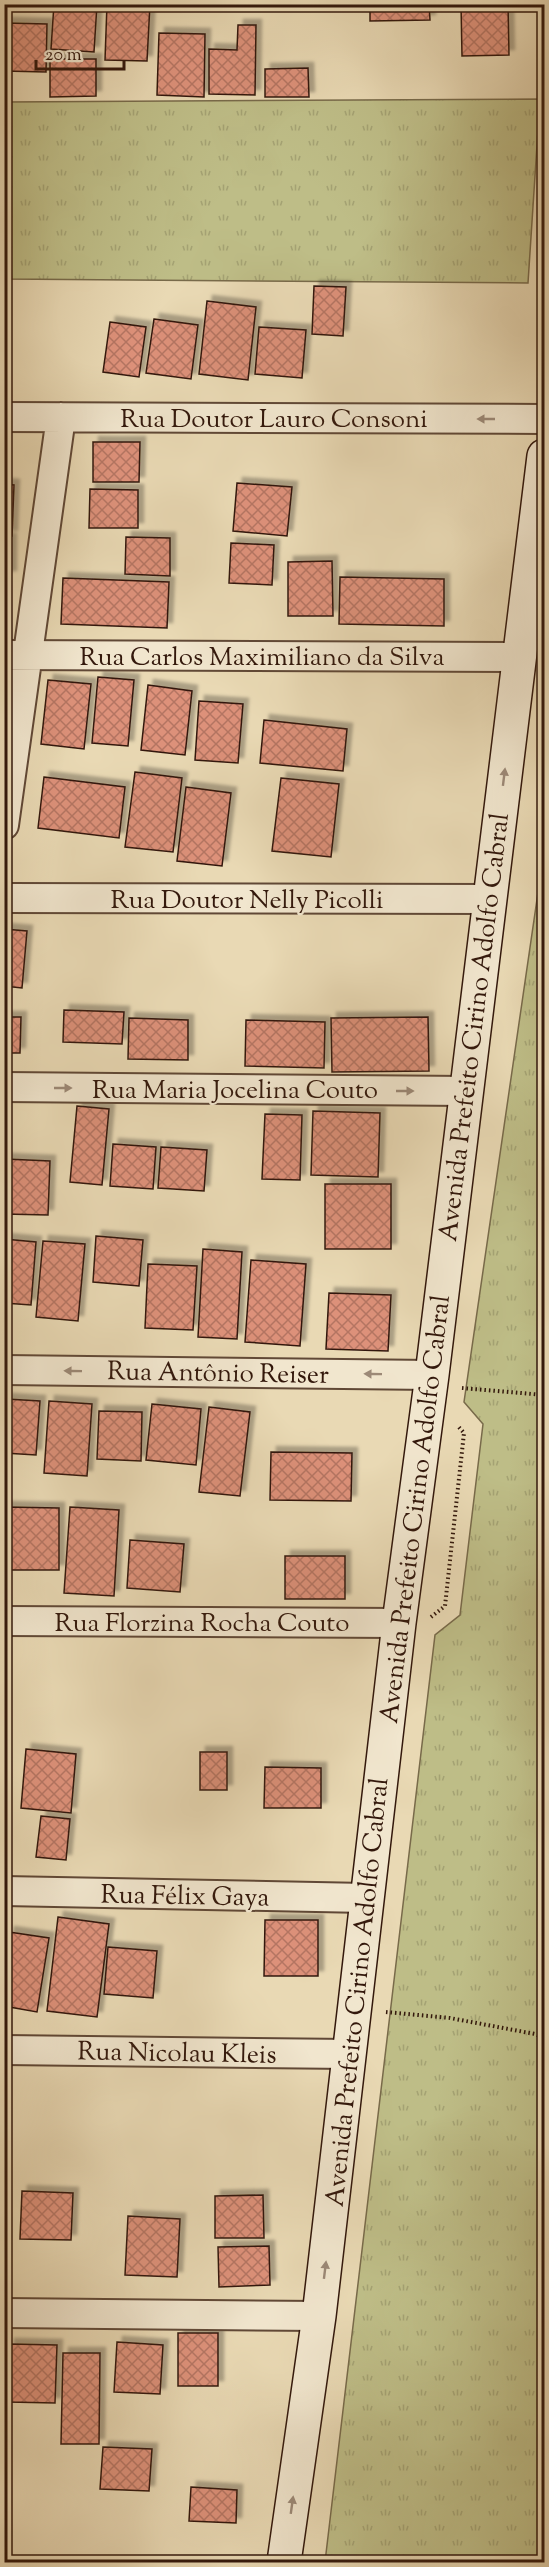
<svg xmlns="http://www.w3.org/2000/svg" width="549" height="2567" viewBox="0 0 549 2567" font-family="'Sorts Mill Goudy',serif">
	<defs>
		<pattern id="grass-tufts" width="24" height="20" patternUnits="userSpaceOnUse" patternTransform="scale(1.5)"><rect width="24" height="20" fill="#bebd87"/><path d="M3 7l-1-3M5 7V3M7 7l1-3M15 17l-1-3M17 17v-4M19 17l1-3" fill="none" stroke="#a4a273"/></pattern>
		<pattern id="building-cross-hatch" width="8" height="8" patternUnits="userSpaceOnUse" patternTransform="scale(1.5)"><rect width="8" height="8" fill="#dd917a"/><path d="M0 0l8 8M0 8l8-8" fill="none" stroke="#b47562"/></pattern>
		<filter id="shadow"><feDropShadow dx="5.5" dy="-5.5" stdDeviation="1.5" flood-color="#0004"/></filter>
	</defs>
	<rect width="100%" height="100%" fill="#e9d9b4"/>
	<filter id="stains"><feTurbulence type="fractalNoise" baseFrequency=".00333" numOctaves="4"/><feColorMatrix values="0 0 0 0 .2 0 0 0 0 .09 0 0 0 0 .02 0 0 0 .5 -.17"/></filter>
	<radialGradient id="worn" r=".72"><stop offset=".6" stop-color="#630" stop-opacity="0"/><stop offset="1" stop-color="#630" stop-opacity=".3"/></radialGradient>
	<!-- grass -->
	<path fill="url(#grass-tufts)" stroke="#786a4a" stroke-width="1.5" d="M540 99 528 283 5 279V102Z
		M544 851V2562H325L435 1635 460 1615 483 1424 464 1402Z"/>
	<!-- building -->
	<path fill="url(#building-cross-hatch)" stroke="#33180c" stroke-width="1.5" filter="url(#shadow)" d="M54 4H97L94 52 51 49Z
		M107 4H150L147 61 105 60Z
		M370 4H429L430 20 370 21Z
		M461 4H508L509 55 462 56Z
		M4 23 47 24 46 72 4 71Z
		M238 25H256L255 95 209 94V49L237 50Z
		M159 33 205 34 204 97 157 95Z
		M50 59H96V96L50 97Z
		M308 68 309 97H265V69Z
		M314 286 346 287 343 336 312 334Z
		M207 301 256 307 248 380 199 374Z
		M154 319 198 325 191 379 146 373Z
		M110 322 146 327 139 377 103 372Z
		M259 327 306 330 302 378 255 374Z
		M93 442H140L139 482H93Z
		M237 483 292 487 287 536 233 531Z
		M4 484 14 485 12 536H4Z
		M90 489 138 490V528H89Z
		M126 537 170 538V576L125 574Z
		M4 539H11V576H4Z
		M231 543 274 545 272 585 229 583Z
		M332 561 333 616H288V562Z
		M340 577 444 579V626L339 624Z
		M63 578 169 582 167 628 61 624Z
		M98 677 134 680 128 746 92 743Z
		M48 680 91 684 84 749 41 744Z
		M148 685 192 691 185 755 141 750Z
		M199 701 243 704 238 763 195 760Z
		M264 720 347 729 343 771 260 763Z
		M135 772 182 778 173 852 125 847Z
		M44 777 125 787 119 838 38 828Z
		M281 778 339 784 331 857 272 851Z
		M186 787 231 793 222 866 177 861Z
		M4 929 27 931 22 988 4 986Z
		M64 1010 124 1012 122 1044 63 1042Z
		M4 1017H21L20 1053H4Z
		M428 1017 429 1071 332 1072 331 1018Z
		M129 1018 188 1020V1060L128 1059Z
		M246 1020 325 1022 324 1068 245 1066Z
		M77 1106 109 1109 102 1185 70 1182Z
		M313 1111 380 1113 378 1177 311 1175Z
		M265 1114 302 1115 300 1180 262 1179Z
		M113 1144 156 1147 153 1189 110 1186Z
		M161 1147 207 1150 204 1191 158 1188Z
		M5 1159 50 1161 48 1215 4 1214Z
		M325 1184H391V1249H325Z
		M96 1236 143 1240 139 1286 93 1282Z
		M4 1239 36 1242 31 1305 4 1303Z
		M43 1241 85 1244 78 1321 36 1317Z
		M203 1249 242 1252 237 1339 198 1337Z
		M251 1260 306 1264 300 1346 245 1342Z
		M148 1264 197 1266 193 1330 145 1328Z
		M329 1293 391 1295 388 1351 326 1349Z
		M6 1399 40 1401 36 1455 4 1453Z
		M49 1401 92 1404 87 1476 44 1473Z
		M152 1404 201 1409 196 1465 146 1460Z
		M209 1407 250 1412 240 1496 199 1492Z
		M99 1411 142 1412 141 1461 97 1459Z
		M271 1452 352 1453 351 1501 270 1500Z
		M4 1507 59 1508V1570H4Z
		M70 1507 119 1510 114 1596 64 1593Z
		M130 1540 184 1544 180 1592 127 1588Z
		M285 1556H345V1599H285Z
		M26 1749 76 1754 71 1813 21 1808Z
		M200 1752H227V1790H200Z
		M265 1767 321 1768V1808H264Z
		M41 1816 70 1819 66 1860 36 1857Z
		M58 1917 109 1924 97 2017 47 2011Z
		M265 1920H318V1976H264Z
		M9 1932 49 1938 37 2012 4 2006V1962Z
		M108 1947 157 1951 153 1998 104 1994Z
		M22 2191 73 2193 71 2240 20 2239Z
		M263 2195 264 2238H215V2196Z
		M128 2216 180 2219 177 2277 125 2275Z
		M269 2246 270 2285 219 2287 218 2247Z
		M178 2333H218V2386H178Z
		M117 2342 163 2345 160 2394 114 2392Z
		M9 2344 57 2345 55 2403 8 2402Z
		M63 2353H100L99 2444H61Z
		M103 2447 152 2449 149 2491 100 2489Z
		M191 2487 237 2490 236 2523 189 2521Z"/>
	<g fill="none" stroke-linecap="round" stroke-linejoin="round">
		<defs>
			<path id="street" d="M4 417 544 419
				M4 655 519 657
				M4 825 61 417
				M4 898 489 899
				M4 1087 466 1091
				M4 1370 432 1375
				M4 1621 399 1623
				M4 1891 366 1898
				M4 2050 350 2054
				M4 2313 319 2316"/>
			<path id="secondary" d="M284 2562 319 2316 399 1623 432 1375 544 456"/>
		</defs>
		<!-- street casing -->
		<use href="#street" stroke="#604836" stroke-width="32"/>
		<!-- secondary casing -->
		<use href="#secondary" stroke="#33180c" stroke-width="36"/>
		<!-- path -->
		<path stroke="#33180c" stroke-width="4" stroke-dasharray="1.5 3" stroke-linecap="butt" d="M462 1388 544 1395
			M431 1617 445 1606 464 1433 457 1425
			M386 2012 450 2018 535 2034 544 2038"/>
		<!-- street -->
		<use href="#street" stroke="#f1e6ce" stroke-width="28"/>
		<!-- secondary -->
		<use href="#secondary" stroke="#f1e6ce" stroke-width="33"/>
	</g>
	<!-- one-way arrows -->
	<defs><path id="oneway-solid" d="M-6-.8H1V-3.2L6.5 0L1 3.2V.8H-6Z" transform="scale(1.5)"/></defs>
	<g fill="#9c8977">
		<use href="#oneway-solid" transform="translate(486 419) rotate(-180)"/>
		<use href="#oneway-solid" transform="translate(504 777) rotate(-83)"/>
		<use href="#oneway-solid" transform="translate(63 1088)"/>
		<use href="#oneway-solid" transform="translate(405 1091)"/>
		<use href="#oneway-solid" transform="translate(73 1371) rotate(-179)"/>
		<use href="#oneway-solid" transform="translate(373 1374) rotate(-179)"/>
		<use href="#oneway-solid" transform="translate(325 2270) rotate(-83)"/>
		<use href="#oneway-solid" transform="translate(292 2505) rotate(-82)"/>
	</g>
	<g text-anchor="middle" stroke-width="4.5" stroke-linejoin="round" paint-order="stroke">
		<!-- street labels -->
		<g font-size="26" fill="#33180c" stroke="#f1e6ce">
			<text x="274" y="427">Rua Doutor Lauro Consoni</text>
			<text x="262" y="665">Rua Carlos Maximiliano da Silva</text>
			<text x="247" y="908">Rua Doutor Nelly Picolli</text>
			<text transform="translate(473 1027) rotate(-83)" y="9">Avenida Prefeito Cirino Adolfo Cabral</text>
			<text x="235" y="1098">Rua Maria Jocelina Couto</text>
			<text transform="translate(218 1372) rotate(1)" y="9">Rua Antônio Reiser</text>
			<text transform="translate(414 1509) rotate(-83)" y="9">Avenida Prefeito Cirino Adolfo Cabral</text>
			<text x="202" y="1631">Rua Florzina Rocha Couto</text>
			<text transform="translate(185 1895) rotate(1)" y="9">Rua Félix Gaya</text>
			<text transform="translate(356 1992) rotate(-84)" y="9">Avenida Prefeito Cirino Adolfo Cabral</text>
			<text transform="translate(177 2052) rotate(1)" y="9">Rua Nicolau Kleis</text>
		</g>
	</g>
	<!-- margin -->
	<rect width="549" height="2567" fill="none" stroke="#e9d9b4" stroke-width="24"/>
	<rect x="6" y="6" width="537" height="2555" fill="none" stroke="#33180c" stroke-width="3"/>
	<rect x="12" y="12" width="525" height="2543" fill="none" stroke="#33180c" stroke-width="1.5"/>
	<!-- scale -->
	<path d="M36 60v9h88v-9" fill="none" stroke="#33180c" stroke-width="3"/>
	<text x="45" y="60" font-size="18" fill="#33180c" stroke="#f1e6ce" stroke-width="4.5" paint-order="stroke">20 m</text>
	<rect width="100%" height="100%" filter="url(#stains)"/>
	<rect width="100%" height="100%" fill="url(#worn)"/>
</svg>
